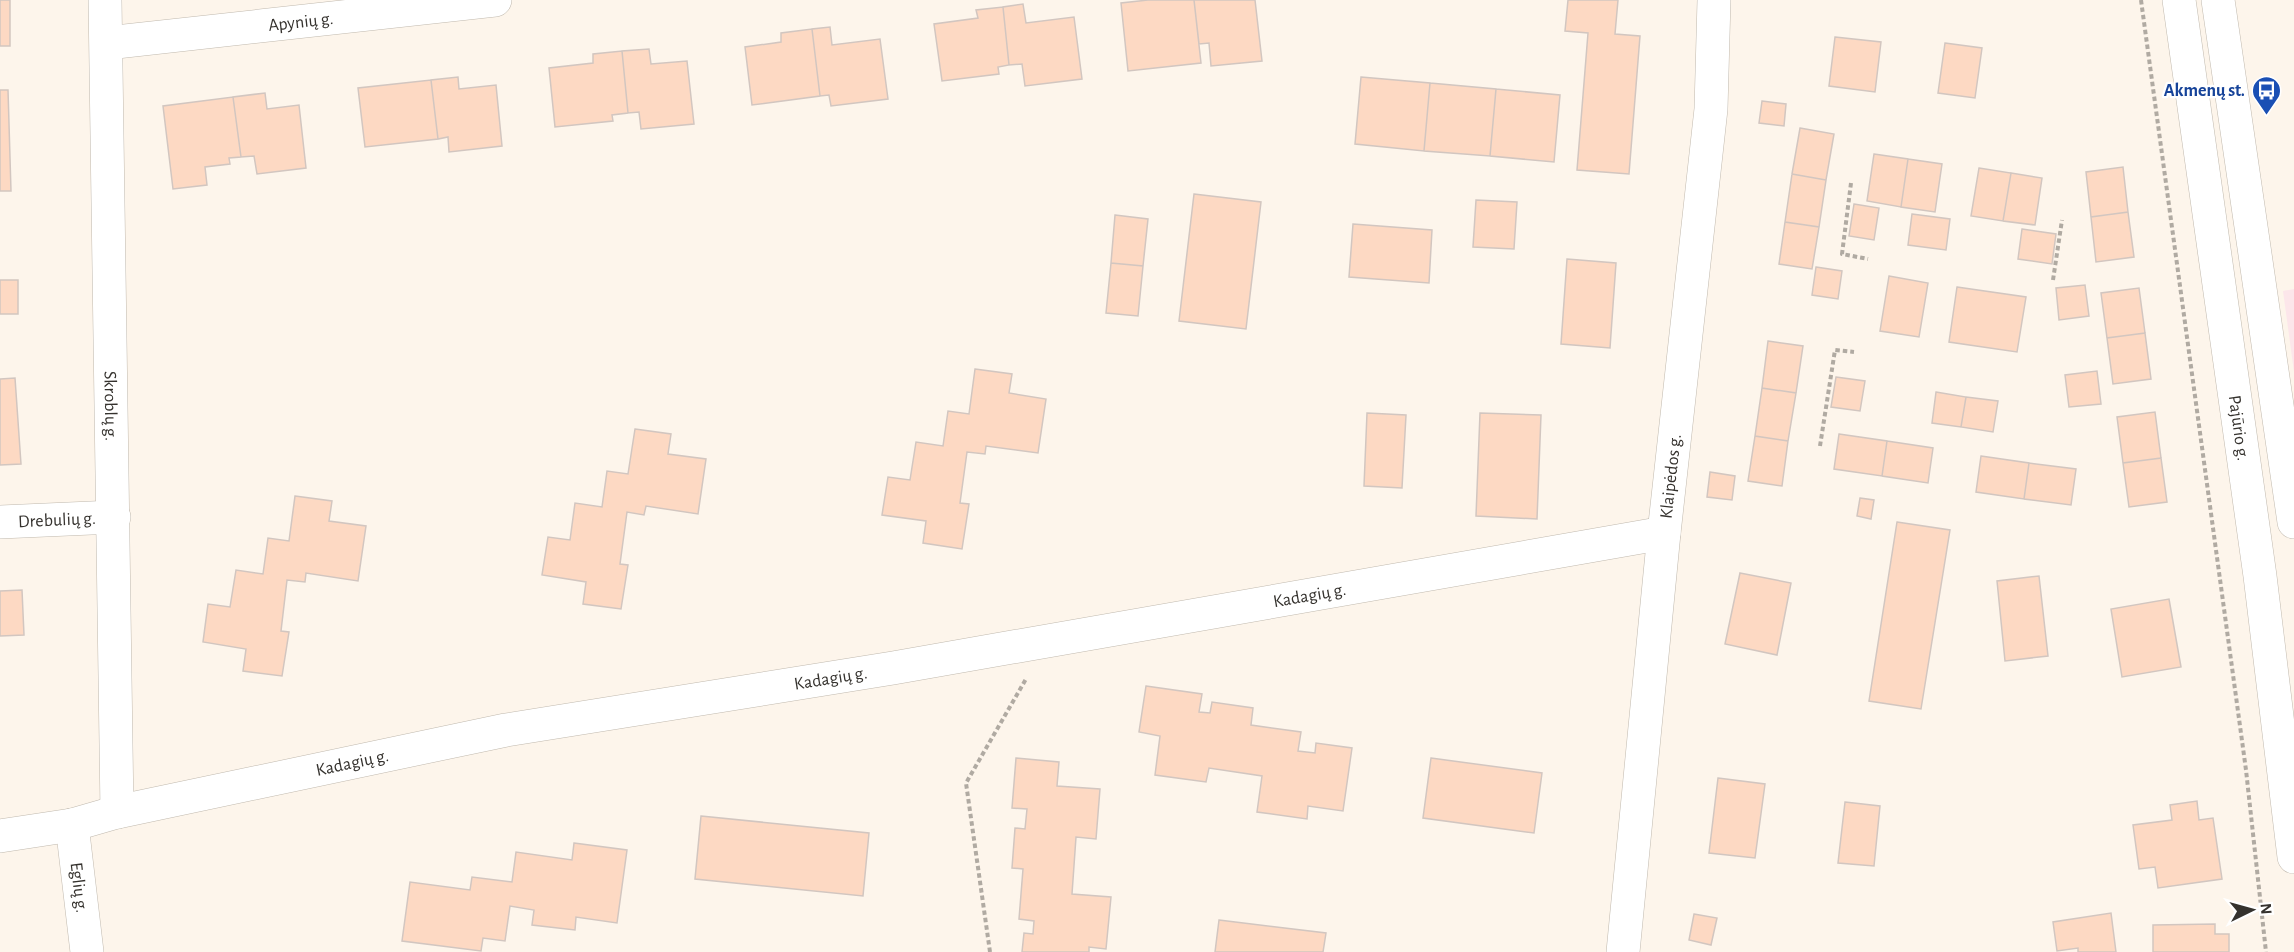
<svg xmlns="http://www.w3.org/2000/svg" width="2294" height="952" viewBox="0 0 2294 952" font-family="'Alegreya Sans',sans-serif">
	<rect width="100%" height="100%" fill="#fdf5eb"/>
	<!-- commercial -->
	<path fill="#fce6ea" d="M2294 289V372L2283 291Z"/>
	<!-- building -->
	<path fill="#fdd9c3" stroke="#d2c6c0" stroke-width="1.5" d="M0 0H10V46H0Z
		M1148 0H1194L1201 63 1128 71 1121 3Z
		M1194 0H1255L1262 61 1211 66 1209 43 1199 44Z
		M1568 0H1618L1615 34 1640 36 1629 174 1577 170 1588 33 1565 31Z
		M1023 4 1026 23 1074 17 1082 79 1025 86 1022 64 1009 65 1003 7Z
		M1003 7 1009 65 998 67 999 74 942 81 934 24 978 18 976 10Z
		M830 27 832 45 880 39 888 99 831 106 829 95 820 96 812 29Z
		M812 29 820 96 752 105 745 47 781 42V33Z
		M1835 37 1881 42 1875 92 1829 86Z
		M1945 43 1982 48 1975 98 1938 93Z
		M649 49 651 64 687 61 694 124 641 129 639 112 628 113 622 51Z
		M622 51 628 113 612 115 613 121 555 127 549 68 593 63V54Z
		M458 77 459 89 496 85 502 146 449 152 448 137 438 139 431 80Z
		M1361 77 1430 83 1424 151 1355 144Z
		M431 80 438 139 365 147 358 88Z
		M1430 83 1496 89 1490 156 1424 151Z
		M1496 89 1560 95 1554 162 1490 156Z
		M0 90H8L11 191H0Z
		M265 93 267 109 299 105 306 168 257 174 254 156 241 157 233 97Z
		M233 97 241 157 229 158 230 164 205 167 207 185 173 189 163 106Z
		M1762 101 1786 104 1784 126 1759 123Z
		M1800 128 1834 134 1826 180 1792 174Z
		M1874 154 1908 159 1901 207 1867 201Z
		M1908 159 1942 164 1935 212 1901 207Z
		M2123 167 2128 212 2091 217 2086 172Z
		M1979 168 2011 173 2003 221 1971 216Z
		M2011 173 2042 178 2035 225 2003 221Z
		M1792 174 1826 180 1819 227 1785 222Z
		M1194 194 1261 202 1246 329 1179 321Z
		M1476 200 1517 202 1514 249 1473 247Z
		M1854 204 1879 208 1874 240 1849 236Z
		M2128 212 2134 257 2096 262 2091 217Z
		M1912 214 1950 219 1946 250 1908 245Z
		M1115 215 1148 219 1143 266 1111 263Z
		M1785 222 1819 227 1812 269 1779 264Z
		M1353 224 1432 230 1429 283 1349 277Z
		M2022 229 2056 234 2052 264 2018 259Z
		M1567 259 1616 263 1610 348 1561 344Z
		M1111 263 1143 266 1138 316 1106 313Z
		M1816 267 1842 271 1838 299 1812 295Z
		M1889 276 1928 283 1919 337 1880 331Z
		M0 280H18V314H0Z
		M2085 285 2089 316 2059 320 2056 288Z
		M1957 287 2026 297 2017 352 1949 342Z
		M2139 288 2145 333 2107 338 2101 293Z
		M2145 333 2151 379 2113 384 2107 338Z
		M1768 341 1803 346 1796 393 1762 388Z
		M975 369 1012 374 1009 393 1046 399 1038 453 986 446 985 454 967 452 960 503 969 504 962 549 923 543 926 521 882 515 888 477 910 480 916 442 943 446 948 411 969 414Z
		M2097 371 2101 404 2069 407 2065 375Z
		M1836 377 1865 381 1860 411 1831 407Z
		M15 378 21 464 0 465V379Z
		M1762 388 1796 393 1788 441 1755 436Z
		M1936 392 1966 397 1961 427 1932 423Z
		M1966 397 1998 401 1993 432 1961 427Z
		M2155 412 2161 458 2123 463 2117 417Z
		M1367 413 1406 415 1402 488 1364 486Z
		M1480 413 1541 415 1537 519 1476 516Z
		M635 429 671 434 668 454 706 459 698 514 646 506 644 515 627 512 620 564 628 565 621 609 583 604 586 582 542 575 548 537 570 540 575 503 602 507 607 471 628 474Z
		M1839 434 1887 441 1882 476 1834 469Z
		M1755 436 1788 441 1782 486 1748 481Z
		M1887 441 1933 448 1928 483 1882 476Z
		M1981 456 2029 463 2024 499 1976 492Z
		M2161 458 2167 502 2129 507 2123 463Z
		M2029 463 2076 469 2071 505 2024 499Z
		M1710 472 1735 476 1732 500 1707 497Z
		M295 496 332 501 329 521 366 526 358 581 306 573 305 582 287 580 281 631 289 632 282 676 243 671 246 649 203 642 208 604 230 607 236 570 263 574 268 538 289 541Z
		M1860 498 1874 500 1871 519 1857 516Z
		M1897 522 1950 530 1921 709 1869 701Z
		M1740 573 1791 583 1777 655 1725 644Z
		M2039 576 2048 656 2005 661 1997 581Z
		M22 590 24 635 0 636V591Z
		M2169 599 2181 667 2122 677 2111 609Z
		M1146 686 1202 694 1199 712 1210 713 1212 702 1253 708 1251 725 1301 732 1298 751 1315 753 1316 743 1352 748 1343 811 1308 806 1307 819 1257 812 1262 776 1209 768 1206 782 1155 775 1160 736 1139 732Z
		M1016 758 1059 762 1057 786 1100 789 1096 839 1076 837 1072 894 1111 897 1106 949 1089 947V952H1022L1024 933 1033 934 1034 921 1019 919 1023 869 1012 868 1015 828 1025 829 1027 809 1012 808Z
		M1431 758 1542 773 1534 833 1423 818Z
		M1718 778 1765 784 1755 858 1709 853Z
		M2197 801 2199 820 2213 818 2222 879 2158 888 2155 867 2139 869 2133 825 2172 820 2170 805Z
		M1845 802 1880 806 1874 866 1838 863Z
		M701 816 869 833 863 896 695 879Z
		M574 843 627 850 617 923 576 917 575 930 532 925 534 910 510 906 505 941 483 938 481 951 402 941 410 882 470 890 472 877 512 882 516 852 572 860Z
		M2111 913 2116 952H2078V948L2057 951 2053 922Z
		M1694 914 1717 918 1711 945 1689 940Z
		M1219 920 1326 933 1323 952H1215Z
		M2215 924V934H2229V952H2153V925Z"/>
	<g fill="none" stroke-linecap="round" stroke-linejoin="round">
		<defs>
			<g id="minor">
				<path id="s1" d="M105 0 117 812"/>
				<path id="s2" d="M107 43 495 0"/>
				<path id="s3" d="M0 522 114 517"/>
				<path id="s4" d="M72 825 87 952"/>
				<path id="s5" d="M0 836 72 825 117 812 506 730 893 668 1664 533"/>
				<path id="s6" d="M1623 952 1664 533 1711 109 1714 0"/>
			</g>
			<g id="secondary">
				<path id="s7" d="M2179 0 2260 576 2294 857"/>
				<path d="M2218 0 2294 522"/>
			</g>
		</defs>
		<!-- minor casing -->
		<use href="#minor" stroke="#c0b9ae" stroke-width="34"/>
		<!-- secondary casing -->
		<use href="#secondary" stroke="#c0b9ae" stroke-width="34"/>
		<!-- path -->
		<path stroke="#b0aaa2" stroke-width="4" stroke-dasharray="4.5 3" stroke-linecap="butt" d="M2141 0 2246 770 2266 952
			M1851 183 1842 254 1868 259
			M2053 280 2062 220
			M1820 446 1835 350 1854 352
			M990 952 966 783 1026 679"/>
		<!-- minor -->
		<use href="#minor" stroke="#fff" stroke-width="33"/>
		<!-- secondary -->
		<use href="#secondary" stroke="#fff" stroke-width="33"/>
	</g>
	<!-- icons -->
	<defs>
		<symbol id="bus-pin" viewBox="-11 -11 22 30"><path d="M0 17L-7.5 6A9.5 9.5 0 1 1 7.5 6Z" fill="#1a4fb4" stroke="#fff"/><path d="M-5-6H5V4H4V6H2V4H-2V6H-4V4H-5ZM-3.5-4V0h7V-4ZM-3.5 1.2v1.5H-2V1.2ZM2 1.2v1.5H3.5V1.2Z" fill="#fff"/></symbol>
	</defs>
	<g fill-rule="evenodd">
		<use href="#bus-pin" x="2250" y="74" width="33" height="45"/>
	</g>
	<g text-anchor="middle" stroke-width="4.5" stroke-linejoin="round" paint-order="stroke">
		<!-- street labels -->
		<g font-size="18" fill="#35322e" stroke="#fff">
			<text dy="6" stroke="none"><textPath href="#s2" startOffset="195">Apynių g.</textPath></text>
			<text dy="6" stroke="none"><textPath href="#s1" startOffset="406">Skroblų g.</textPath></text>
			<text dy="6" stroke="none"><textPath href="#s7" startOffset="432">Pajūrio g.</textPath></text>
			<text dy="6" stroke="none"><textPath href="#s6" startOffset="478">Klaipėdos g.</textPath></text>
			<text dy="6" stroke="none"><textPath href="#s3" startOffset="57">Drebulių g.</textPath></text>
			<text dy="6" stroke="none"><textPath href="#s5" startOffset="1332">Kadagių g.</textPath></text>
			<text dy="6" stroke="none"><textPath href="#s5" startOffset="846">Kadagių g.</textPath></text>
			<text dy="6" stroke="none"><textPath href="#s5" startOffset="360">Kadagių g.</textPath></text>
			<text dy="6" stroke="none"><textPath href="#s4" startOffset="63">Eglių g.</textPath></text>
		</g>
		<!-- transit labels -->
		<g font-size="18" font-weight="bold" fill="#164399" stroke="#fff" text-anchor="end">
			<text x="2245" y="96">Akmenų st.</text>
		</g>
	</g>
	<!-- north arrow -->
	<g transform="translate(2252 910) rotate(85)" stroke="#ffffff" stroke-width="4.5" paint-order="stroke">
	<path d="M0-4.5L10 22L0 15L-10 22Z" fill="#35322e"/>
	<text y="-9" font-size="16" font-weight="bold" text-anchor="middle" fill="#35322e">N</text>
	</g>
</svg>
